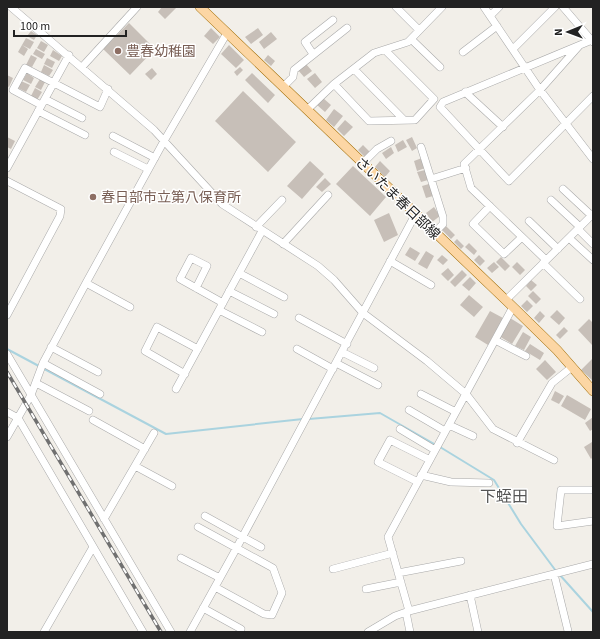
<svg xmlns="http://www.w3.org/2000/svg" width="600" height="639" viewBox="0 0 600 639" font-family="'Source Sans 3','Noto Sans JP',sans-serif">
	<rect width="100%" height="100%" fill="#f2efe9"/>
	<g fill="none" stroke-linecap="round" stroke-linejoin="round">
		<!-- stream -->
		<path stroke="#aad3df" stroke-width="2" d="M7 349 166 434 303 419
			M309 419 380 413 436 445
			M440 447 494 480 521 524 556 571
			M559 574 593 612"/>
	</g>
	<!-- building -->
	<path fill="#c7bfb8" d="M162 7H177L165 19 158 12Z
		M129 23 155 49 130 75 103 49Z
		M211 28 220 37 213 44 204 36Z
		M258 28 263 35 251 44 245 37Z
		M31 31 37 35 34 40 27 36Z
		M271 32 277 39 264 49 259 42Z
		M26 38 34 42 30 49 22 45Z
		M41 41 48 45 44 52 37 48Z
		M22 45 28 49 24 56 18 52Z
		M229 45 244 60 236 68 221 54Z
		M36 49 45 54 42 59 33 54Z
		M53 50 62 56 59 61 50 56Z
		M31 55 37 58 32 67 26 65Z
		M268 55 275 61 271 66 264 60Z
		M47 58 55 62 52 68 44 64Z
		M306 64 312 71 304 77 298 70Z
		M44 65 53 70 49 76 41 72Z
		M240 67 243 70 237 76 234 72Z
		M152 68 157 74 151 80 145 74Z
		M27 73 34 78 31 84 23 80Z
		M252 73 275 95 268 103 245 80Z
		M315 73 322 82 315 88 307 79Z
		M7 75 13 78 9 87 7 86Z
		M40 79 45 82 41 90 35 87Z
		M21 81 30 85 26 92 18 88Z
		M35 88 42 92 37 100 31 96Z
		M243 91 296 142 268 172 215 121Z
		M323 98 331 105 325 112 317 105Z
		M334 109 343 116 334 127 326 120Z
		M345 120 353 127 344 136 337 129Z
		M7 137 15 141 11 149 7 147Z
		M412 137 417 148 412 151 406 140Z
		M403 140 407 147 398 152 395 145Z
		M363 145 370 152 365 157 358 150Z
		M391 147 394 153 386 159 382 153Z
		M422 158 425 168 417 171 414 161Z
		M310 161 324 174 302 199 287 186Z
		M380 161 390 171 385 177 375 167Z
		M353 166 386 197 370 216 336 184Z
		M425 170 428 180 421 182 417 172Z
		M325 178 331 184 322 192 316 187Z
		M429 184 433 196 426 198 422 186Z
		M434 207 440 216 432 222 426 213Z
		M389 213 398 235 384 242 374 220Z
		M446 226 455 235 451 239 442 230Z
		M457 239 464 246 461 249 454 242Z
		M469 243 477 251 474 255 465 247Z
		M410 247 420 253 415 261 405 255Z
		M426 251 434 256 427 269 418 264Z
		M442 255 448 260 443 265 437 260Z
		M479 255 485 261 480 266 474 260Z
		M501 257 510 266 505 271 496 262Z
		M494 262 499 267 492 273 487 268Z
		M517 262 525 270 520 275 512 267Z
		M448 268 454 275 448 281 441 274Z
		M462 270 467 275 455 287 450 282Z
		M470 277 476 283 469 291 462 285Z
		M531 280 537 285 531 291 526 286Z
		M533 291 541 299 536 304 528 296Z
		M469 295 483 307 474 317 460 305Z
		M527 300 533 306 527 312 521 306Z
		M557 310 565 318 559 325 550 317Z
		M490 311 503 318 488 345 475 337Z
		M540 311 545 316 539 323 534 318Z
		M510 318 523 326 512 344 499 336Z
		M589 319 593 323V346L578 330Z
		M564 327 568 331 560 339 556 335Z
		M523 332 531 337 524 350 515 346Z
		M530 344 544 353 540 360 525 351Z
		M593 358V379L592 380 581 370Z
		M545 360 556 372 547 380 536 369Z
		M555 391 564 396 559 404 551 400Z
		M567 395 591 409 585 420 561 406Z
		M593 417V429L590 431 585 423Z
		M592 442 593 457 591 459 584 447Z"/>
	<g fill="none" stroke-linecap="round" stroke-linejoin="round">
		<defs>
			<path id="minor" d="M11 7 154 130 222 204 318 266 334 280 363 313 427 361 466 394 493 429 554 460
				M396 7 419 30
				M484 7 540 90 593 159
				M563 7 593 42
				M490 16 499 7
				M411 39 440 67
				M592 40 443 102 440 107 509 181 593 96
				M513 49 555 7
				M463 52 497 26
				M313 54 305 42 333 20
				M82 67 137 7
				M354 69 404 120
				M334 84 369 121 415 120 434 99 385 50
				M283 87 293 77 294 70 347 28
				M465 92 503 127
				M45 99 82 118
				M41 105 13 90 25 68 100 107 108 89
				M307 110 334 84 374 53 408 42 442 7
				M38 111 85 135
				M113 136 155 158
				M421 147 443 217V224L434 233
				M114 152 148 169
				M362 164 377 149 391 141
				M7 168 69 55
				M431 179 466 168
				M7 181 61 209 60 216 7 315
				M563 189 592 216
				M551 200 580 227
				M490 206 473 224 504 254 522 237
				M529 221 558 249
				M256 227 282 200
				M578 229 593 244
				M569 238 593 260
				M283 244 328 195
				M546 260 471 188 464 164 540 90 579 46
				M390 261 431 285
				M543 263 580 299
				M239 273 284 297
				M86 283 130 307
				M196 288 207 266 191 258 180 279 223 303
				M229 291 274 314
				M506 300 593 214
				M219 310 262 332
				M299 318 347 344
				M495 340 526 356
				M51 347 98 372
				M297 349 333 369
				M342 352 374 368
				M7 354 171 632
				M43 363 100 394
				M336 363 378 385
				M185 374 145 351 157 327 198 349
				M36 383 89 411
				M176 389 262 231
				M421 394 456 412
				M409 410 445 431
				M7 412 18 418 143 632
				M93 420 145 449
				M449 425 473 436
				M400 429 435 450
				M7 437 31 395 43 363 86 283 164 141 227 33
				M517 443 552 383 572 367
				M135 466 172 486
				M421 475 451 482 489 483
				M418 482 378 462 390 440 430 460
				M593 490H561L557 526 593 521
				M205 516 261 547
				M104 519 154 433
				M198 527 273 568 282 593 272 615 264 614 215 587
				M181 558 220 578
				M333 569 393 553
				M398 573 461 561
				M554 574 568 631
				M366 589 401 582
				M470 595 478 632
				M203 608 241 629
				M409 611 388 537 513 307
				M406 612 410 632
				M44 632 93 547
				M190 632 236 549 415 215
				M368 632 395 616 409 611 593 564"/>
			<path id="major" d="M200 7 513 307 557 350 593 391"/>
		</defs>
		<!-- minor casing -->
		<use href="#minor" stroke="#a9a9a9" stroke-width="8"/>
		<!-- major casing -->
		<use href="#major" stroke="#a06b00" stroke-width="10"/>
		<!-- minor -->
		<use href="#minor" stroke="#fff" stroke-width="7"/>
		<!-- major -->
		<use href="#major" stroke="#fcd6a4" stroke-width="9"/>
		<defs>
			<path id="rail" d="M7 372 161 632"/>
		</defs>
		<!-- rail casing -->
		<use href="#rail" stroke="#707070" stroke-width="3.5"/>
		<!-- rail -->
		<use href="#rail" stroke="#fff" stroke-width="2" stroke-dasharray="6" stroke-linecap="butt"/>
	</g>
	<!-- markers -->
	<g fill="#8d6e63" stroke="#fff" stroke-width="1.5">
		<circle cx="118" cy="51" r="4"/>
		<circle cx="93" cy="197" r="4"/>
	</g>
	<g text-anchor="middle" stroke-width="3" stroke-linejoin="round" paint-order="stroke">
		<!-- education labels -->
		<g font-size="14" fill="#785e54" stroke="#fff" text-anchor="start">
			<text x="126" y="56">豊春幼稚園</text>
			<text x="101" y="202">春日部市立第八保育所</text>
		</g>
		<!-- street labels -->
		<g font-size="14" fill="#222" stroke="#fff">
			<text transform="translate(398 198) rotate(44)" y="5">さいたま春日部線</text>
		</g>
		<!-- quarter labels -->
		<g font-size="16" fill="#555" stroke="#fff">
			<text x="504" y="502">下蛭田</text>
		</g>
	</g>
	<!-- border -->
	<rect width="600" height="639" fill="none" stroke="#222222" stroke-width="16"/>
	<!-- north arrow -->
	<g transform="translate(568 32) rotate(269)" stroke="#ffffff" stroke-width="3" paint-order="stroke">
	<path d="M0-3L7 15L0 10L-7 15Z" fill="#222222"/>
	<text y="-6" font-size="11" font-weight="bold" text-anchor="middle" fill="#222222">N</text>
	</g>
	<!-- scale -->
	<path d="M14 30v6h112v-6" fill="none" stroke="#222222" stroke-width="2"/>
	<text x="20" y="30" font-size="12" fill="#222222" stroke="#ffffff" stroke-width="3" paint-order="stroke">100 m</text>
</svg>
